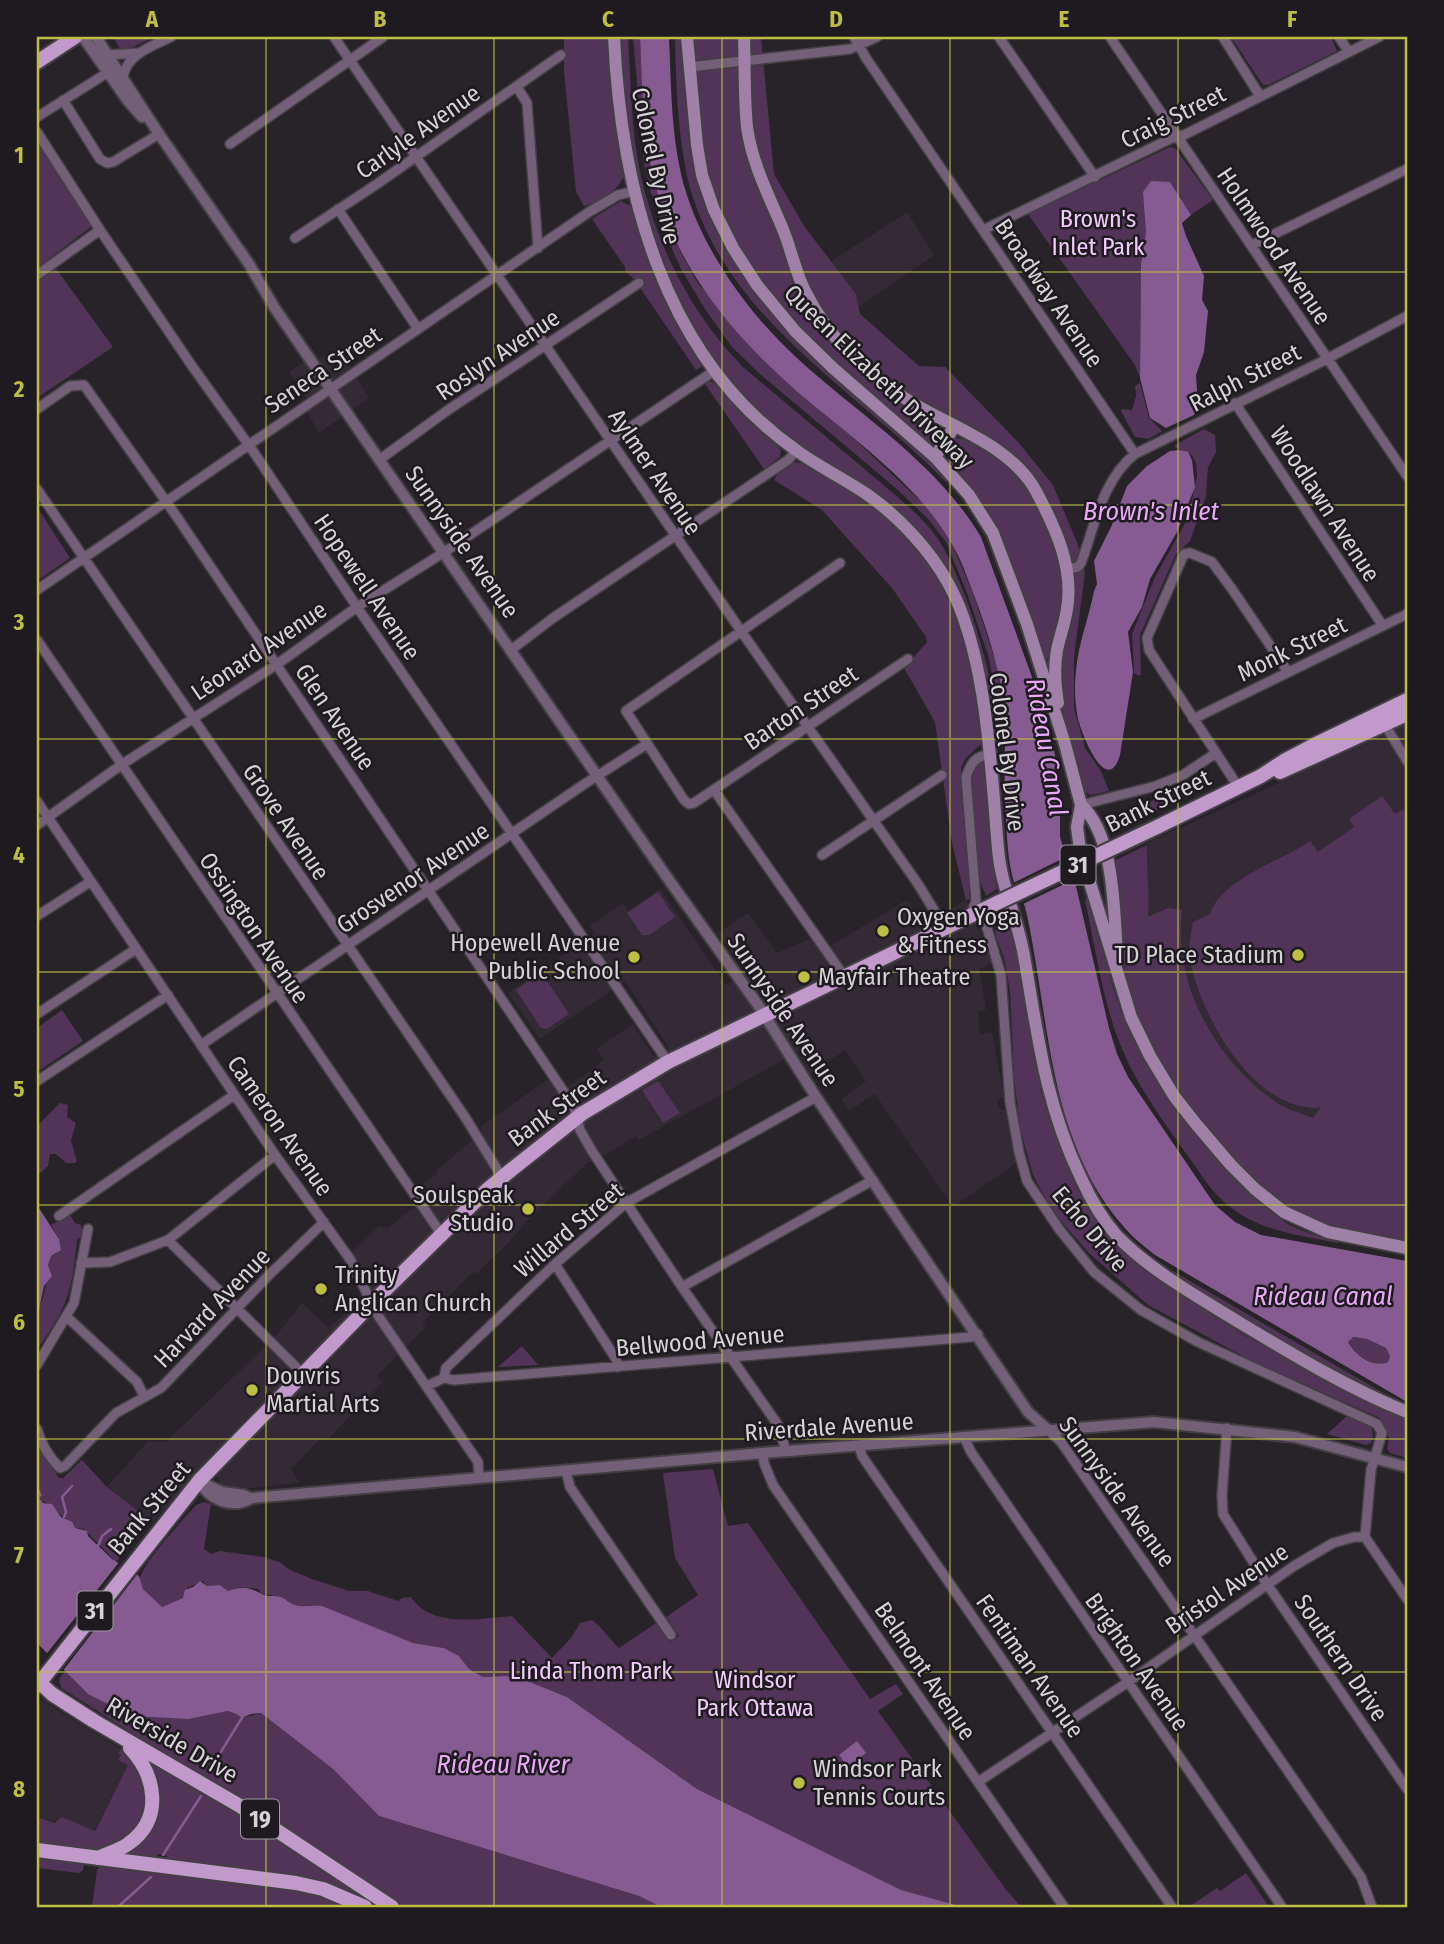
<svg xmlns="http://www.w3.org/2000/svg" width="1444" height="1944" viewBox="0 0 1444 1944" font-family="'Fira Sans Condensed',sans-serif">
	<rect width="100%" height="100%" fill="#282329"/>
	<!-- built -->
	<path fill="#332a35" d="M907 212 934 255 858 307 856 294 830 262Z
		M338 347 369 398 319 433 309 415 306 397 289 372 306 360 310 365Z
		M1407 722V1062L1274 1150 1150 998 1146 894 1147 843 1379 737Z
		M660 889 726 985 745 972 718 933 748 913 777 953 821 934 830 946 907 900 920 919 945 912 966 900 992 963 979 969 986 1010 978 1012 980 1034 992 1032 1004 1097 998 1099V1103L999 1108 1005 1110 1016 1163 953 1207 875 1094 849 1111 841 1099 866 1081 845 1050 810 1074 798 1052 639 1140 636 1136 607 1154 588 1162 530 1218 505 1246 476 1274 473 1272 422 1323 426 1327 377 1376 383 1382 326 1441 321 1438 291 1469 300 1483 232 1490 221 1486 218 1478 205 1463 153 1522 107 1487 148 1441 166 1442 275 1337 302 1303 329 1328 363 1295 342 1263 379 1226 388 1228 424 1199 417 1188 437 1174 436 1171 483 1131 480 1127 548 1079 559 1094 604 1060 597 1048 633 1024 653 1056 669 1048 625 981 540 1039 508 993 595 934 590 926 623 903 628 911Z
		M41 1700 121 1749 119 1753 128 1765 94 1831 37 1817V1705Z"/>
	<!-- green -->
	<path fill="#513458" d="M113 37H154L122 52Z
		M564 37H608L612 94 624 171C624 189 600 201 584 206L576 192 564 72Z
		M620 37H628C631 83 631 131 641 176 657 247 692 315 743 367L893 493C909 507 926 521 938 539 966 582 1007 708 995 757L970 620 956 584 937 556C899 527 862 497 824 468 804 453 783 438 765 421 660 316 628 180 620 37Z
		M633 37H640C643 95 644 157 663 213 672 238 686 262 699 285L849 434 928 508 949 537 973 593 995 659 1004 704 1005 736 988 655 967 593 946 542 929 520 898 490 760 374 732 347 705 309 681 269 666 235 651 193 644 164Z
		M675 37H684L703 196 713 224 728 252 770 310 896 425 954 485 951 486 944 480C855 389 730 321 691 191 678 145 676 85 675 37Z
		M693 37H739L743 134 800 288 899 402 932 422 943 435 935 446 929 445C901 413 864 390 833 362 784 317 731 253 712 189 697 141 697 87 693 37Z
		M747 37H761L774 174 804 226 856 294 860 314 919 366 945 367 1018 442 1053 485 1078 545 1085 572 1074 657V708L1085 748 1101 771 1109 791 1091 795 1085 792 1060 700 1061 650 1073 597 1030 474 907 394 865 361 835 331 816 304 762 172 751 116Z
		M1231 37H1331L1337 51 1268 85H1263Z
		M37 136 92 226 49 259 113 347 37 398Z
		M1170 147 1175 148 1213 200 1191 215 1170 182 1145 199 1146 232 1141 264 1140 378 1135 365 1028 214Z
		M621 201 631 206C647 263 670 314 701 364V367L696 370 635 280 625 271V267L592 219Z
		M709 381 716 384 742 415 778 447 781 451 780 457 764 469 705 384Z
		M1140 383 1149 418 1162 431 1149 439 1135 437 1121 411 1122 409 1132 410 1136 396 1135 386Z
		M1204 429 1215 435 1216 452 1208 467 1206 496 1190 541 1176 554 1140 635 1141 674 1139 676 1134 673 1132 634 1155 577 1188 518 1197 476 1196 463 1192 455 1175 447V445Z
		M953 438C964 438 974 443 983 448 1000 458 1018 470 1029 486 1043 505 1061 549 1065 572 1070 599 1057 631 1051 657L1045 659 1042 654 1002 546 949 463 946 447Z
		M792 462C810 462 833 480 849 490 888 516 927 551 948 594 969 638 975 693 981 741L980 745 966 758 961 767 962 805 968 846 970 899 966 900 952 843 935 722 904 668 927 642 926 637 892 588 822 510 774 480 779 471Z
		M37 507 70 558 37 581Z
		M982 761 985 770 991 854 997 889 986 896 979 879 969 782 974 766Z
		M1206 783 1211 784 1120 828V823L1125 811 1195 784Z
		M1382 796 1395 814 1403 809 1407 815V1243C1372 1237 1336 1233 1304 1216 1235 1182 1147 1063 1129 988 1118 946 1121 903 1114 861L1147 845C1146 869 1150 892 1148 917L1168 908 1182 910C1172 982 1215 1059 1273 1100 1285 1109 1299 1113 1313 1118L1321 1107C1313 1109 1308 1107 1300 1106 1245 1094 1200 1012 1190 960 1188 947 1191 935 1193 922L1210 914C1220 880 1283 860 1310 841L1318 852 1354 827 1349 819Z
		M658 892 675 917 649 935H642L627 913Z
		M1087 896C1102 932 1106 972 1120 1008 1145 1073 1187 1129 1236 1178 1252 1195 1268 1212 1288 1224 1303 1232 1321 1237 1338 1241V1243C1285 1233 1240 1228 1206 1182 1178 1140 1143 1098 1123 1051 1103 1006 1096 949 1085 901Z
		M1005 914 1016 945 1041 1091 1058 1141 1077 1189 1114 1243 1158 1280 1242 1334 1318 1376 1407 1420V1458L1390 1453 1387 1449 1389 1438 1380 1418 1258 1364 1148 1305 1089 1253 1052 1211 1033 1175 1020 1128 1014 1076 1010 991 1004 958 996 937 995 922Z
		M541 972 569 1014 547 1029 541 1028 516 990Z
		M62 1010 83 1041 37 1072V1028Z
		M658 1081 680 1113 663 1123 642 1090Z
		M60 1103 68 1105 67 1117 76 1123 71 1141 77 1161 75 1163H66L56 1154H50L48 1166 37 1176V1126Z
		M70 1215 75 1223 81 1225 83 1234 77 1240C72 1290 68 1308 37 1349V1311C44 1301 44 1286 51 1273L48 1265 51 1256 57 1253 59 1239 51 1225Z
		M1173 1271 1390 1397 1330 1367 1232 1312 1174 1274 1171 1272Z
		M1353 1337 1367 1339 1386 1348 1390 1356 1388 1362C1371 1368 1356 1355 1348 1341Z
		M522 1346 538 1365 498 1367Z
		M1347 1416 1372 1428 1373 1438 1371 1443 1366 1445 1327 1434Z
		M37 1445 59 1478H63L82 1460 107 1487 150 1520 116 1562 84 1529 75 1528 49 1504 40 1500 39 1496 42 1495 37 1485Z
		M713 1469 728 1526 748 1523 870 1699 896 1684 903 1694 878 1711 1004 1887 1021 1907H963L900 1890 697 1789 567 1697 520 1678 506 1676 483 1677 469 1669 459 1656 444 1648 413 1643 309 1608 292 1605 281 1597 262 1594 258 1589 242 1587 228 1591 220 1585 207 1586 203 1581 187 1588 184 1598 162 1607C155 1600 142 1591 140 1582 136 1569 186 1517 196 1505L204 1502 211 1504 204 1549 211 1554 220 1551 264 1557 279 1562 290 1570 312 1579 349 1591H368L398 1601 402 1598 411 1597C432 1629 480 1618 512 1616L552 1658 571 1638 580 1623 592 1620C602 1627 609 1639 619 1648L656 1623 670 1642 679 1636 666 1617 698 1595 675 1558 663 1473Z
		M65 1671 88 1694 189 1719 228 1711 236 1714 242 1718 261 1713 333 1769 379 1816 639 1896 661 1907H402L256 1811 66 1691 61 1688 59 1679Z
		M121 1749C147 1761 145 1786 148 1812L130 1839 100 1852 37 1845V1817L55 1823 62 1817 95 1831 128 1765 118 1760 121 1755 118 1753Z
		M141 1754 247 1818 383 1907H376L354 1896 166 1861 167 1856 158 1854 156 1860 125 1855 151 1823Z
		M37 1856 84 1862 83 1870 79 1873 37 1868Z
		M102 1864 245 1881 315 1893 354 1907H92L97 1870Z
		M1246 1873 1269 1907H1189L1217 1888 1220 1891Z"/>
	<!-- water -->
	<path fill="#865b91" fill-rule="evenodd" d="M640 37H669C671 82 671 130 681 174 697 243 747 313 799 360 862 417 937 463 981 537L1044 710 1055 755 1060 799V837L1075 882 1109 1028 1117 1054 1128 1077 1215 1205 1235 1222 1261 1235 1407 1261V1402L1155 1255C1144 1246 1133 1238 1124 1227 1054 1148 1050 1039 1032 941 1030 930 1028 918 1025 907 1022 898 1016 890 1014 882 1008 863 1007 839 1006 820 1002 774 1009 727 1000 682 993 644 978 605 964 569 940 508 883 462 833 421 753 358 680 283 654 181 643 137 642 83 640 37ZM1353 1337 1367 1339 1386 1348 1390 1356 1388 1362C1371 1368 1356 1355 1348 1342Z
		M1151 181 1170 182 1191 215 1182 223 1186 236 1204 276 1202 300 1208 311 1204 352 1196 375 1198 406 1194 415 1166 428 1150 418 1140 378 1141 264 1146 232 1143 192Z
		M1180 450 1188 452 1192 460 1195 487 1177 532 1150 579 1142 607 1128 632 1133 672 1120 755C1107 798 1082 735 1078 719 1075 704 1074 687 1076 671 1078 644 1089 618 1094 591L1097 584 1094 561 1112 525 1127 486 1147 466 1170 451Z
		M37 1205 59 1239 61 1250 51 1256 48 1265 52 1276 44 1286 37 1319Z
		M37 1485 42 1495 39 1498 43 1503 52 1504 61 1517 72 1522 75 1528 87 1531 88 1536 112 1559 139 1576 143 1589 162 1607 183 1598 185 1590 193 1587 200 1581 207 1586 220 1585 228 1591C246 1585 249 1588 264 1595 269 1597 276 1595 281 1597 286 1599 290 1604 295 1605 305 1608 312 1605 322 1606L413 1643 444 1648 459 1656 469 1669 483 1677 506 1676 520 1678 567 1697 697 1789 901 1890 963 1907H661L639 1896 379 1816 333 1769 261 1713 251 1714 242 1718 236 1714 228 1711 189 1719 132 1716 88 1694 37 1643Z
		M857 1741 866 1753 848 1767 839 1755Z"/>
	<!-- pier -->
	<path fill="#282329" d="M1070 855 1077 878 1021 905 1011 884Z
		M120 1561 139 1572 62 1672 44 1657Z"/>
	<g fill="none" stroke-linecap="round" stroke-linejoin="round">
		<!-- stream -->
		<path stroke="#865b91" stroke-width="2.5" d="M64 1517 66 1512 62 1497 72 1486
			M98 1546 102 1536 111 1529
			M219 1755 243 1716
			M163 1855 201 1796
			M118 1907 151 1877"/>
		<defs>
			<path id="minor" d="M334 37 741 631 918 884 945 928
				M854 37 866 58 1135 454
				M999 37 1095 177
				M1110 37 1407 476
				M1223 37 1260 96
				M1339 37 1349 52
				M108 55 138 53
				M689 67 850 49 877 37
				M123 77C127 54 152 46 171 37
				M517 87 527 103 538 248
				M63 100 100 159 107 163 113 162 159 134
				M37 117 107 73
				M37 132 100 230 192 366 253 451 357 607 668 1062
				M230 144 383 37
				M338 209 418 329
				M983 230 1176 136 1184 135 1379 37
				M295 238 377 184 561 55
				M1252 245 1407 169
				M37 275 100 230
				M1235 403 1383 626
				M37 409 70 386 84 385 177 517 566 1095 574 1107 580 1130 592 1151 682 1287 778 1425 786 1451
				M379 460 448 410 639 283
				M37 489 465 1117 502 1177
				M840 563 626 711 684 800 689 804 694 803 908 659
				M1068 569 1078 567 1081 563C1095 526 1102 480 1135 454L1321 362 1407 316
				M37 590 589 212 618 195 635 191
				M37 640 442 1235
				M511 650 553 618 788 460 796 451
				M1193 719 1407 614
				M1385 725 1407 761
				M1239 788 1149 650 1147 638 1184 554 1190 553 1212 562 1232 589 1288 672
				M714 790 844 976
				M37 801 275 1155 350 1259 377 1314 478 1462 479 1478
				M1081 805 1156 786 1183 775 1216 753
				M37 825 121 765 276 665 357 607 443 553 714 371
				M822 855 942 775
				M982 911 1001 975 1010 1102 1019 1152 1027 1181 1059 1229 1094 1272 1141 1310 1198 1342 1377 1424 1382 1433 1371 1470 1365 1537 1407 1599
				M37 916 90 882
				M970 916 976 901 966 777C971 763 974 757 990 754
				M37 1014 136 949
				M201 1045 583 785 647 744
				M37 1081 168 995
				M59 1216 234 1095
				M168 1240 303 1374
				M81 1263 110 1262 168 1240 275 1155
				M555 1264 616 1359 618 1367
				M682 1287 873 1180
				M67 1317 137 1382 144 1396
				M37 1365 74 1303 88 1229
				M444 1378 446 1368 555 1264 626 1203 816 1097
				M427 1386 444 1378 454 1380 971 1337 978 1334
				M1227 1428 1222 1495 1223 1514 1267 1584 1407 1789
				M37 1429C41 1444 49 1457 60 1468L65 1466 116 1413 161 1388 269 1275 324 1222
				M1047 1429 1061 1442 1361 1877 1372 1907
				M964 1437 971 1452 1282 1907
				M859 1446 862 1456 1172 1907
				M763 1453 764 1463 773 1485 1064 1907
				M566 1471 570 1487 671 1635
				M978 1782 1128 1682 1294 1566 1333 1543 1354 1537H1365"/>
			<path id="tertiary" d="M83 37 128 101 142 117
				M96 37 159 134 249 264 274 307 664 873 758 1005 816 1097 1028 1412 1047 1429
				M199 1481C209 1500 232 1510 252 1498L763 1453 1154 1422 1295 1437 1407 1467
				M199 1481 222 1492 244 1495 250 1498"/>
			<path id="secondary" d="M614 37C621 191 663 357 796 450 819 467 845 479 868 495 899 517 930 550 948 583 987 652 991 770 998 849 1001 887 1018 919 1024 956 1038 1036 1045 1103 1081 1178 1090 1198 1102 1219 1117 1236 1152 1272 1200 1298 1242 1324 1295 1356 1350 1389 1407 1412
				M687 37 697 145 702 175 714 210 733 248 757 285 795 331 833 368 935 457 969 495 993 533 1027 624 1065 744 1081 805 1077 827 1080 850 1131 1017 1150 1056 1174 1096 1196 1124 1231 1165 1255 1189 1284 1212 1328 1232 1407 1248
				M744 37C745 67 744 97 747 127 752 163 768 194 782 227 791 248 795 271 805 291 828 338 870 378 914 404 956 429 1013 447 1037 493 1056 529 1074 568 1067 609 1065 623 1060 636 1057 650 1054 667 1055 685 1058 703
				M935 457 954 427
				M1081 805C1115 836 1114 912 1117 955"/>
			<path id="primary" d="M37 62 75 37
				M1280 772 1407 714
				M1157 827 1261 776 1284 761 1318 743 1407 700
				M37 1680 52 1694 94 1721 240 1806 392 1907
				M37 1686 199 1481 378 1297 487 1190 511 1170 583 1113 668 1062 999 902
				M37 1850 296 1883 323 1889 365 1907
				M98 1858C108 1853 120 1850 128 1844 164 1819 156 1776 130 1748"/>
		</defs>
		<!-- minor casing -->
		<use href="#minor" stroke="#443f45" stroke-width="12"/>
		<!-- tertiary casing -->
		<use href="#tertiary" stroke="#443f45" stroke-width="14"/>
		<!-- secondary casing -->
		<use href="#secondary" stroke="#443f45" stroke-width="16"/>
		<!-- primary casing -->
		<use href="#primary" stroke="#443f45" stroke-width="18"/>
		<!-- minor -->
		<use href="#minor" stroke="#736078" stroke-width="9"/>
		<!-- tertiary -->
		<use href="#tertiary" stroke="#736078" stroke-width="10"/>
		<!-- secondary -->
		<use href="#secondary" stroke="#9f80a7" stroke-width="12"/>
		<!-- primary -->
		<use href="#primary" stroke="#c199cb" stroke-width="14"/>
		<defs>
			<path id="primary-bridge" d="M999 902 1157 827"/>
		</defs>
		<!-- primary-bridge casing -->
		<use href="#primary-bridge" stroke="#443f45" stroke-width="18" stroke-linecap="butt"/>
		<!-- primary-bridge -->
		<use href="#primary-bridge" stroke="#c199cb" stroke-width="14"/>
	</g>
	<!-- grid -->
	<path fill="none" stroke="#bebf42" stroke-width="2" stroke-opacity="0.55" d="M266 37V1907M494 37V1907M722 37V1907M950 37V1907M1178 37V1907M37 272H1407M37 505H1407M37 739H1407M37 972H1407M37 1205H1407M37 1439H1407M37 1672H1407"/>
	<!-- markers -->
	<g fill="#bebf42" stroke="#1f1a20" stroke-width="2.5">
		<circle cx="883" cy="931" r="7"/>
		<circle cx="1298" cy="955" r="7"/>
		<circle cx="634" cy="957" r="7"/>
		<circle cx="804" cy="977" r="7"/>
		<circle cx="528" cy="1209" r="7"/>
		<circle cx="321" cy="1289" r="7"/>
		<circle cx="252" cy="1390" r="7"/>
		<circle cx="799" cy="1783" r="7"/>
	</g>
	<g text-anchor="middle" stroke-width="5" stroke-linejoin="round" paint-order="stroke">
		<!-- shield labels -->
		<g fill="#1f1a20" stroke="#9f9ca0" stroke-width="2">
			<rect x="1060.5" y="845.5" width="35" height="39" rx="5"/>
			<rect x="77.5" y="1591.5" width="35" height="39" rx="5"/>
			<rect x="241" y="1799.5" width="38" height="39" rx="5"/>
		</g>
		<g font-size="23" font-weight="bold" fill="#d6d3d7">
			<text x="1078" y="873">31</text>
			<text x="95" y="1619">31</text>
			<text x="260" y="1827">19</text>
		</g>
		<!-- street labels -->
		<g font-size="24" fill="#d6d3d7" stroke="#1f1a20">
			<text transform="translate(1173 117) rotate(-26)" y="8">Craig Street</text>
			<text transform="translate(418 132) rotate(-35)" y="8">Carlyle Avenue</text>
			<text transform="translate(656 166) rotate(78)" y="8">Colonel By Drive</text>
			<text transform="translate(1274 246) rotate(56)" y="8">Holmwood Avenue</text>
			<text transform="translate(1049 293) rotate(56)" y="8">Broadway Avenue</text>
			<text transform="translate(498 355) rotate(-34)" y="8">Roslyn Avenue</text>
			<text transform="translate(323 370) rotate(-34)" y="8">Seneca Street</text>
			<text transform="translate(879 377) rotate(44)" y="8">Queen Elizabeth Driveway</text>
			<text transform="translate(1245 378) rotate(-27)" y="8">Ralph Street</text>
			<text transform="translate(655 472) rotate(56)" y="8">Aylmer Avenue</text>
			<text transform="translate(1325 504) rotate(57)" y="8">Woodlawn Avenue</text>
			<text transform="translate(462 542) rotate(55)" y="8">Sunnyside Avenue</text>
			<text transform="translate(367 587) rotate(56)" y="8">Hopewell Avenue</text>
			<text transform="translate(1292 649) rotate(-26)" y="8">Monk Street</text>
			<text transform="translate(259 651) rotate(-34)" y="8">Léonard Avenue</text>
			<text transform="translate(801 708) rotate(-34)" y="8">Barton Street</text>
			<text transform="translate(335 717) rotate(56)" y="8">Glen Avenue</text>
			<text transform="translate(1007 752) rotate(83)" y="8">Colonel By Drive</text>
			<text transform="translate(1158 801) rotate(-26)" y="8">Bank Street</text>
			<text transform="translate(286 822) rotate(56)" y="8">Grove Avenue</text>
			<text transform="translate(413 878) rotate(-34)" y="8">Grosvenor Avenue</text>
			<text transform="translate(254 928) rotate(56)" y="8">Ossington Avenue</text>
			<text transform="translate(783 1010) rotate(56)" y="8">Sunnyside Avenue</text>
			<text transform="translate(557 1108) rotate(-36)" y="8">Bank Street</text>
			<text transform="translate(280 1126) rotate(55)" y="8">Cameron Avenue</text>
			<text transform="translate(1090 1229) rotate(50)" y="8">Echo Drive</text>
			<text transform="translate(569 1230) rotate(-40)" y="8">Willard Street</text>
			<text transform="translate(212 1308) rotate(-46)" y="8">Harvard Avenue</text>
			<text transform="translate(700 1341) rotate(-5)" y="8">Bellwood Avenue</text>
			<text transform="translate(829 1427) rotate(-4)" y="8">Riverdale Avenue</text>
			<text transform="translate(1117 1492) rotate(54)" y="8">Sunnyside Avenue</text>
			<text transform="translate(149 1508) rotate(-50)" y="8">Bank Street</text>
			<text transform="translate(1227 1589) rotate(-34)" y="8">Bristol Avenue</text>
			<text transform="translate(1341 1658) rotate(56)" y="8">Southern Drive</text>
			<text transform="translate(1137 1662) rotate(55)" y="8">Brighton Avenue</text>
			<text transform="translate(1030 1666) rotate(55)" y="8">Fentiman Avenue</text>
			<text transform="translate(925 1671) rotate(56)" y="8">Belmont Avenue</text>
			<text transform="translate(172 1740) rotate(30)" y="8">Riverside Drive</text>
		</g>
		<!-- park labels -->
		<g font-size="24" fill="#f1cbfb" stroke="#1f1a20">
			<text x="1098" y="227">Brown's<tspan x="1098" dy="28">Inlet Park</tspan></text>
			<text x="591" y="1679">Linda Thom Park</text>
			<text x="755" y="1688">Windsor<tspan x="755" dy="28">Park Ottawa</tspan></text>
		</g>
		<!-- poi labels -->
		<g font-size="24" fill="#d6d3d7" stroke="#1f1a20" text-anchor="start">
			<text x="897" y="925">Oxygen Yoga<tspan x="897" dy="28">&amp; Fitness</tspan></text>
			<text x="620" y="951" text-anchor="end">Hopewell Avenue<tspan x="620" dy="28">Public School</tspan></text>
			<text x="1284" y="963" text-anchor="end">TD Place Stadium</text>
			<text x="818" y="985">Mayfair Theatre</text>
			<text x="514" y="1203" text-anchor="end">Soulspeak<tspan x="514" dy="28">Studio</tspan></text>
			<text x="335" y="1283">Trinity<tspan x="335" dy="28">Anglican Church</tspan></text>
			<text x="266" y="1384">Douvris<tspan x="266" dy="28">Martial Arts</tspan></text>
			<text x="813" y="1777">Windsor Park<tspan x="813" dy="28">Tennis Courts</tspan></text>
		</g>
		<!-- water labels -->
		<g font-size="26" font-style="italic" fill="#eaaaf9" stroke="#1f1a20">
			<text x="1151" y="520">Brown's Inlet</text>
			<text transform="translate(1047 747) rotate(80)" y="9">Rideau Canal</text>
			<text x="1323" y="1305">Rideau Canal</text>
			<text x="503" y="1773">Rideau River</text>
		</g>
	</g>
	<!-- border -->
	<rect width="1444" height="1944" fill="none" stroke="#1f1a20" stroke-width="77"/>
	<rect x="38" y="38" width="1368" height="1868" fill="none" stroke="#bebf42" stroke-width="2.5"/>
	<g font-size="23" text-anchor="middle" font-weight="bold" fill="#bebf42">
		<text x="152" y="27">A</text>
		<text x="380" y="27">B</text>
		<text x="608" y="27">C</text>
		<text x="836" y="27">D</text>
		<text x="1064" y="27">E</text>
		<text x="1292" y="27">F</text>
		<text x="19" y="163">1</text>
		<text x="19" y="397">2</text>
		<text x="19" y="630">3</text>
		<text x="19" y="863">4</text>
		<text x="19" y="1097">5</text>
		<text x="19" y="1330">6</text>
		<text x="19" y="1563">7</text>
		<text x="19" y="1797">8</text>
	</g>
</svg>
